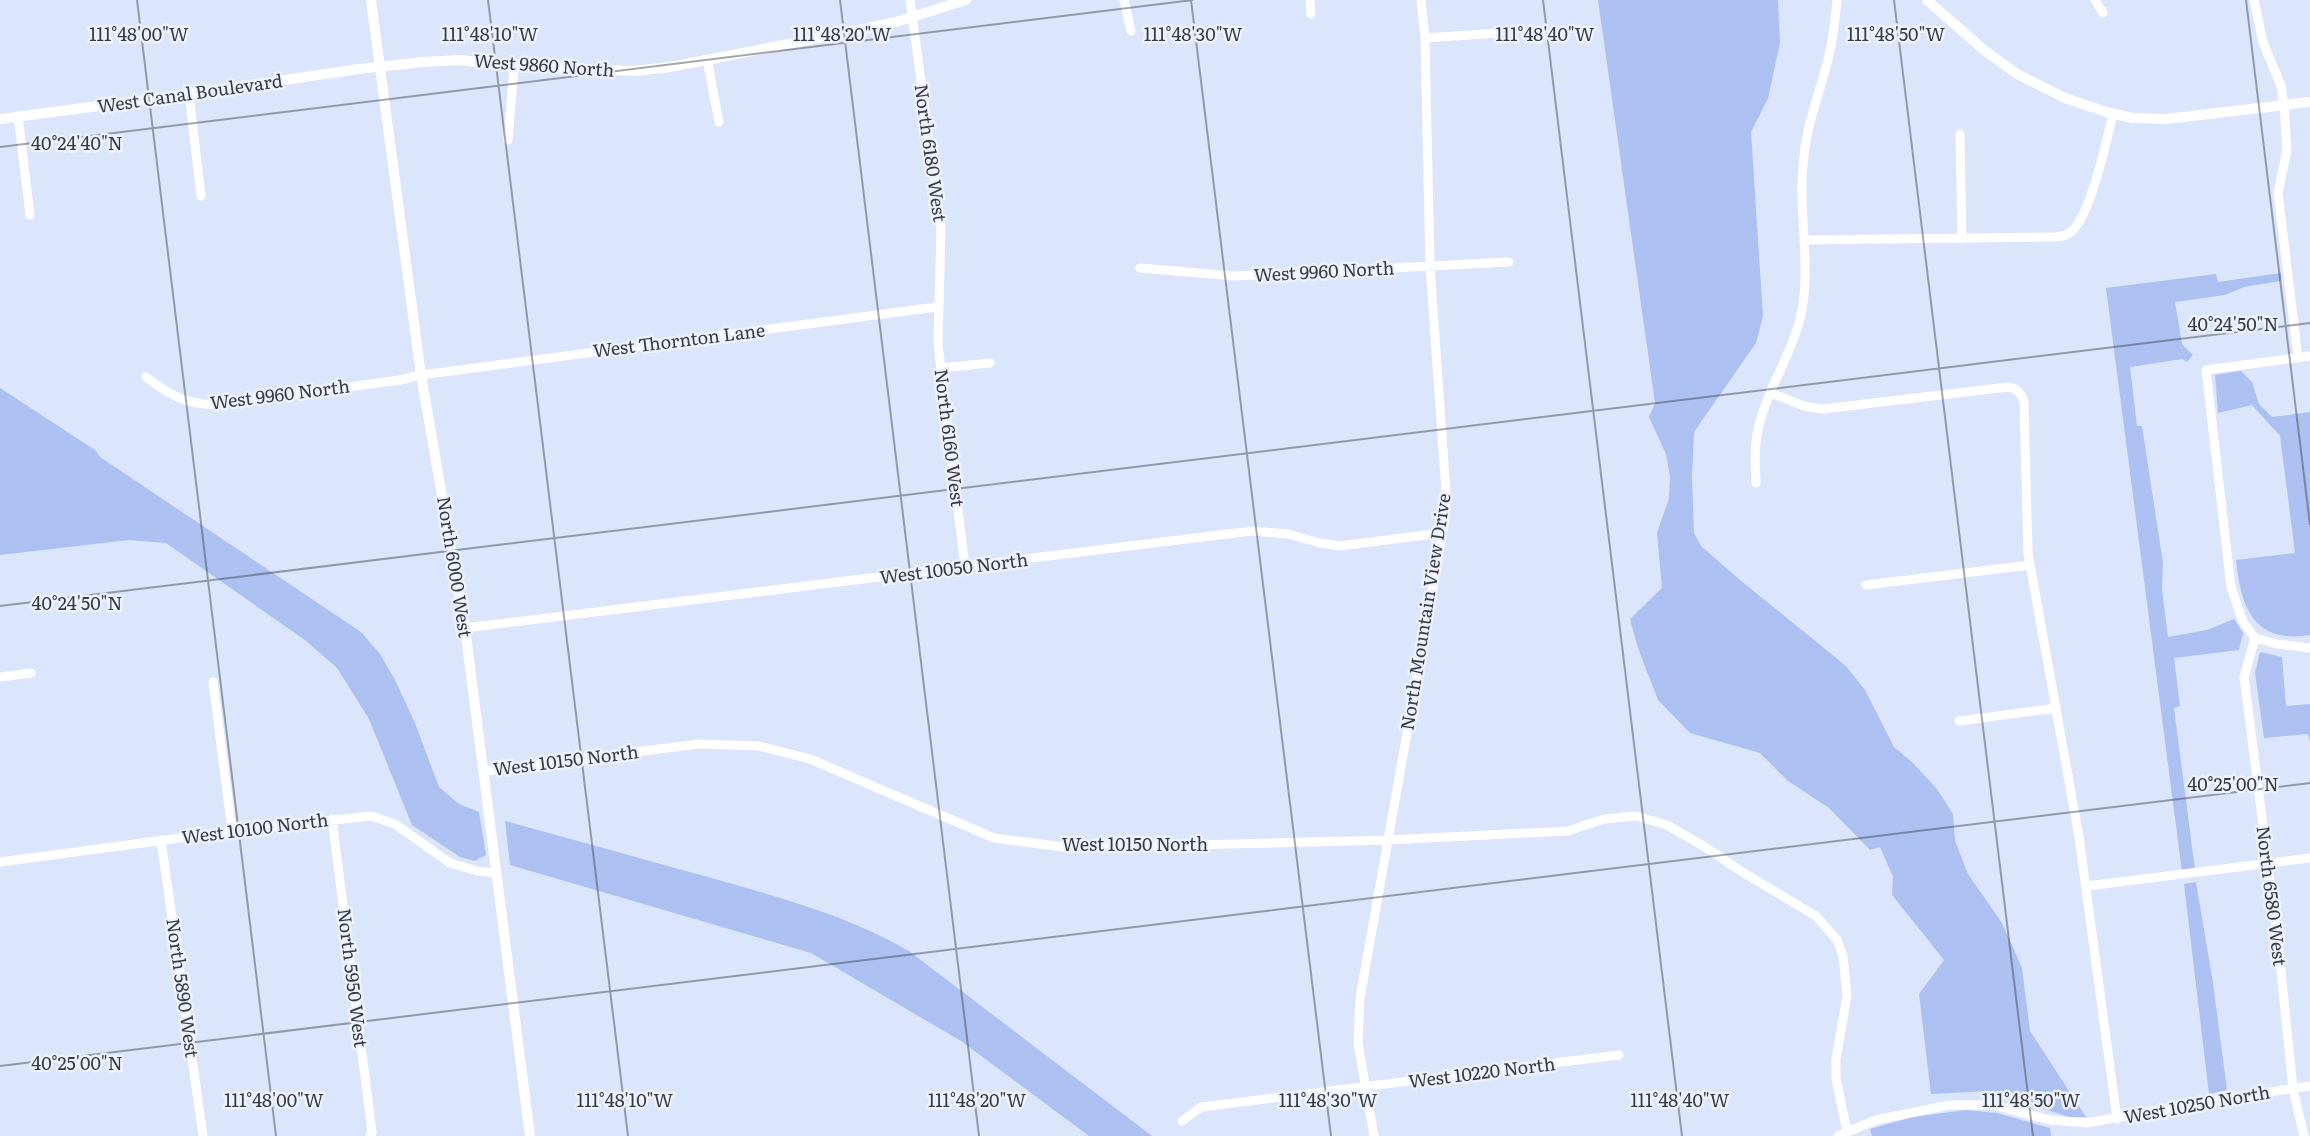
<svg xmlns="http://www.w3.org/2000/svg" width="2310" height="1136" viewBox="0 0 2310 1136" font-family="Literata,serif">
	<rect width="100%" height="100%" fill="#dbe5fc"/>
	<!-- green -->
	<path fill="#acc0f1" d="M1598 0H1778L1780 43 1768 98 1751 132 1763 316 1756 343 1694 432 1692 478 1694 533 1701 546 1740 580 1846 666 1865 690 1894 747 1912 762 1937 789 1953 814 1955 841 1968 874 2002 923 2022 968 2030 1031 2086 1117H2069L1988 1091 1931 1094 1919 994 1944 960 1892 895 1893 877 1880 847 1870 850 1829 808 1788 781 1760 753 1690 733 1658 700 1638 648 1630 619 1662 588 1657 533 1669 498 1670 477 1666 454 1649 417 1655 403Z
		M2281 273V281L2244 287 2225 295 2175 302 2182 344 2193 355 2187 362 2182 359 2130 367 2137 426H2142L2163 563 2162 590 2168 637 2207 630 2234 619 2243 633 2239 650 2174 658 2180 706 2174 708 2195 870 2182 872 2106 288 2216 274 2218 282Z
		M2241 371 2252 382 2259 404 2272 417 2310 412V635C2254 644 2241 608 2236 560L2295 553 2280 436 2252 405 2218 413 2215 375Z
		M0 388 95 450 100 457 361 632 380 654 395 680 415 723 439 787 459 804 479 812 486 855 475 861 460 857 412 825 369 719 337 668 305 640 166 543 129 540 0 555Z
		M2260 652 2282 657 2286 706 2310 704V742L2308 734 2264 738 2255 673Z
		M505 821C575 840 645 860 715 879 782 898 849 916 909 951L1152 1136H1089L961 1041 811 953 510 865Z
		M2196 882 2213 983 2227 1090 2209 1094 2184 884Z
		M1966 1110 1997 1113 2050 1128 2051 1136H1872L1870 1129 1913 1117Z"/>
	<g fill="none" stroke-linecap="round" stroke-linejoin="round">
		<!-- minor -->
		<path stroke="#fff" stroke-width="9" d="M910 0 941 228 938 344 965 567
			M1124 0 1131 31
			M1310 0 1311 14
			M2095 0 2103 13
			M2254 0 2263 42 2281 86 2284 105 2287 150 2278 193 2298 358
			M1425 38 1499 33
			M707 59 719 122
			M189 94 201 196
			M18 116 30 215
			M1960 134 1962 239
			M508 140 514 67
			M1804 240 2054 237C2062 237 2069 235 2074 229 2092 209 2106 142 2113 114
			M1140 268 1234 276 1509 262
			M941 368 990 363
			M146 377C171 396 185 404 217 405L400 380 421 375 937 307
			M1771 393 1804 406 1823 409 2008 387C2017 388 2022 394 2024 403L2028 553 2079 837 2117 1119
			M1756 483C1755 464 1754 444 1759 425 1769 385 1794 351 1802 310 1811 259 1797 208 1804 156 1807 124 1819 95 1827 63 1833 42 1835 21 1837 0
			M1866 585 2030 565
			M465 628 1252 531 1288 534 1320 543 1340 546 1441 533
			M2255 638 2277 644 2310 648
			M0 677 31 673
			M213 682 232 831
			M1959 721 2056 708
			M485 771 699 744 759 746 810 759 994 838 1071 848 1388 840 1568 831 1604 819 1636 816 1667 825 1710 850 1739 870 1816 916 1837 940 1843 956 1847 996 1836 1059V1079L1847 1131
			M332 819 369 1108 372 1133 370 1136
			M161 840 203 1136
			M0 862 232 831 371 816 395 824 450 863 477 871 496 873
			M2087 886 2310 858
			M1182 1121 1201 1107 1619 1055
			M1374 1136 1358 1043 1360 998 1445 519 1446 492 1430 266 1425 38 1421 0
			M1838 1136 1876 1120 1949 1105H1993L2050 1120 2086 1123 2197 1103 2310 1086
			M2304 1136 2293 1089 2279 951 2244 677 2255 638 2243 622 2231 587 2206 370 2310 356"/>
		<!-- tertiary -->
		<path stroke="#fff" stroke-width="10" d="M371 0 421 375 465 628 530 1136
			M1927 0 1984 50 2017 74 2065 98 2106 112 2133 118 2166 119 2310 102
			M0 119 189 94 359 69 423 62 461 60 514 67 634 71 670 67 850 32 896 22 966 0"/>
	</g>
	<!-- ticks -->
	<path fill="none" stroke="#373b44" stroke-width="2" stroke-opacity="0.45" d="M137 0 276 1136M488 0 628 1136M840 0 979 1136M1191 0 1331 1136M1543 0 1682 1136M1894 0 2033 1136M2246 0 2310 525M0 147 1193 0M0 606 2310 323M0 1066 2310 783"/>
	<g text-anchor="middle" stroke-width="5" stroke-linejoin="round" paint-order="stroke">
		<!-- street labels -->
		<g font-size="18" fill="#373b44" stroke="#eef2fc">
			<text transform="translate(544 66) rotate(4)" y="6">West 9860 North</text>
			<text transform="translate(190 94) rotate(-8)" y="6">West Canal Boulevard</text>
			<text transform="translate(930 153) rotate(82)" y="6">North 6180 West</text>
			<text transform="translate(1324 272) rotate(-3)" y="6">West 9960 North</text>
			<text transform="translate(679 341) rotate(-7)" y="6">West Thornton Lane</text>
			<text transform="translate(280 395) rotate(-7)" y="6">West 9960 North</text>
			<text transform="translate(949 438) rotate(83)" y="6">North 6160 West</text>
			<text transform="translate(454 567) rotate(81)" y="6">North 6000 West</text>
			<text transform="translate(954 569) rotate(-7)" y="6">West 10050 North</text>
			<text transform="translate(1426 612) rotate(-81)" y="6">North Mountain View Drive</text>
			<text transform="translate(566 761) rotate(-7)" y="6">West 10150 North</text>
			<text transform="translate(255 829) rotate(-7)" y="6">West 10100 North</text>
			<text x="1135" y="851">West 10150 North</text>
			<text transform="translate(2271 896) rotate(83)" y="6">North 6580 West</text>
			<text transform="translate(352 978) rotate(83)" y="6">North 5950 West</text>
			<text transform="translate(182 988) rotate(82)" y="6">North 5890 West</text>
			<text transform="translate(1482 1073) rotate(-7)" y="6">West 10220 North</text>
			<text transform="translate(2197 1105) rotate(-10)" y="6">West 10250 North</text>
		</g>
	</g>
	<g font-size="18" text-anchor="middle" fill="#373b44" stroke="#eef2fc" stroke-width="5" stroke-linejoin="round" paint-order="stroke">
		<text x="139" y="41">111°48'00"W</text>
		<text x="490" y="41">111°48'10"W</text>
		<text x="842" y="41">111°48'20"W</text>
		<text x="1193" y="41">111°48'30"W</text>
		<text x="1545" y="41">111°48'40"W</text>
		<text x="1896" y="41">111°48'50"W</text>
		<text x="77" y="150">40°24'40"N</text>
		<text x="2233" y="331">40°24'50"N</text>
		<text x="77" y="610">40°24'50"N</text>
		<text x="2233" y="791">40°25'00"N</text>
		<text x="77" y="1070">40°25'00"N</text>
		<text x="274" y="1107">111°48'00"W</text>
		<text x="625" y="1107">111°48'10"W</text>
		<text x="977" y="1107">111°48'20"W</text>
		<text x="1328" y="1107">111°48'30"W</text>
		<text x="1680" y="1107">111°48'40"W</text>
		<text x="2031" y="1107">111°48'50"W</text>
	</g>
</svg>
